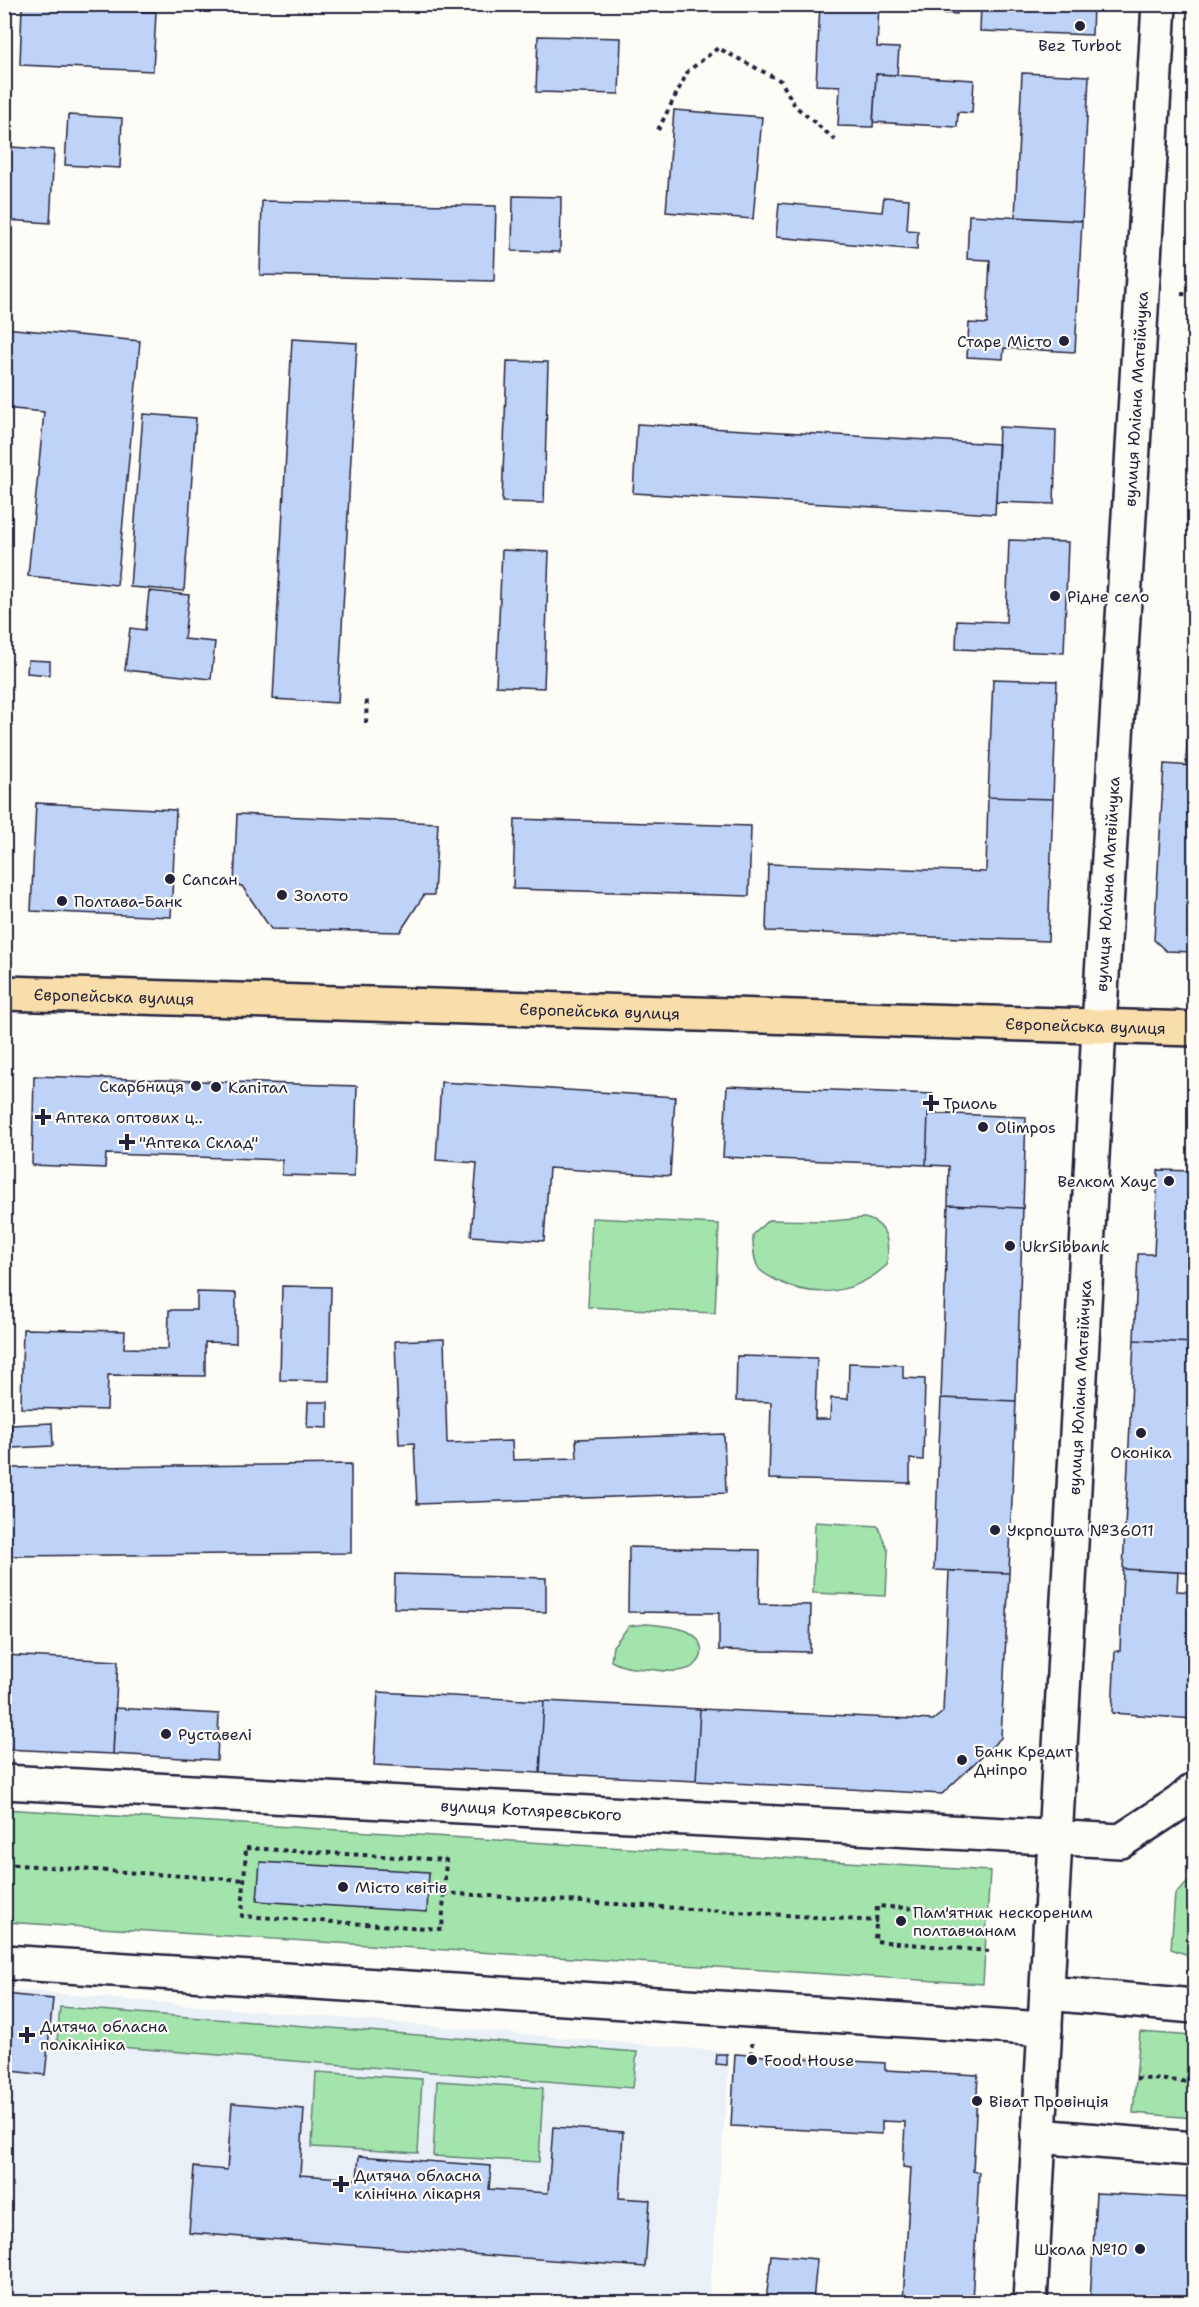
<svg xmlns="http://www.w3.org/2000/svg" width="1199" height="2307" viewBox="0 0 1199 2307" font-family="'Shantell Sans',sans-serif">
	<rect width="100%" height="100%" fill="#fdfcf7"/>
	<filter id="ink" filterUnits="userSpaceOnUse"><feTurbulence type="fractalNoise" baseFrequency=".0167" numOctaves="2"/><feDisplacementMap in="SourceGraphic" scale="12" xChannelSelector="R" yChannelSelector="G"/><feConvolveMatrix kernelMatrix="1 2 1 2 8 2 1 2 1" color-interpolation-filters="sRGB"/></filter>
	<g filter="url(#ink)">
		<!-- built -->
		<path fill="#eaf0f7" d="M4 1989 730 2052 709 2302H5Z"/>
		<!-- green -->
		<path fill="#a3e4ad" stroke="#628374" stroke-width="1.5" d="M592 1218 719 1224 715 1313 588 1307Z
			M864 1218C889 1223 889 1244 887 1265 858 1292 817 1300 780 1282 774 1279 765 1275 760 1270 753 1262 753 1245 753 1235L768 1220 832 1221Z
			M815 1522 878 1526 888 1551 886 1596 813 1593Z
			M646 1624C660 1625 674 1626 687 1631 708 1641 706 1665 684 1670 672 1673 659 1670 647 1669 634 1668 623 1668 611 1661L613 1646 629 1626Z
			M4 1809 990 1871 983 1984 5 1922Z
			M1194 1877V1957L1171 1949 1175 1894Z
			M60 2007 637 2052 633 2088 57 2042Z
			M1140 2032 1194 2036V2118L1133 2113Z
			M316 2072 422 2079 418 2153 312 2147Z
			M437 2081 543 2088 539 2162 433 2156Z"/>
		<!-- building -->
		<path fill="#bfd3f8" stroke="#22223b" stroke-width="1.5" d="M820 4H879L877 47 899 48 897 75 876 74 873 127 838 126 840 86 816 85Z
			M925 4H958L957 14 924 12Z
			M981 4H1093L1092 35 980 31Z
			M22 6 156 12 153 71 20 65Z
			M538 36 621 38 619 94 536 92Z
			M1022 73 1089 76 1082 221 1015 217Z
			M876 74 974 80 972 113 958 112 957 127 873 122Z
			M674 110 762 117 753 219 666 212Z
			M68 115 122 118 120 168 65 165Z
			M11 147 54 150 50 223 7 220Z
			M513 196 561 197 560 252 512 251Z
			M884 197 909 199 907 230 918 231 917 250 776 237 779 203 882 212Z
			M262 201 496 206 494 281 260 275Z
			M969 215 1082 221 1075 352 1004 348 1003 359 967 357 969 323 987 324 990 260 967 259Z
			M4 328 140 341 117 585 28 576 44 412 4 408Z
			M292 339 357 343 338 703 273 699Z
			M507 361 548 362 544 503 502 502Z
			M143 414 196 418 184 591 130 587Z
			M637 424 999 444 995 514 633 493Z
			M999 427 1056 430 1054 504 996 502Z
			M1009 540 1068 542 1064 653 956 649 957 620 1006 622Z
			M502 550 549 552 544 688 496 686Z
			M1194 566V766L1186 765Z
			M149 591 189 595 184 639 215 642 211 679 125 670 130 628 145 630Z
			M28 660 50 661V675L27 673Z
			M993 679 1057 681 1053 799 988 797Z
			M1164 764 1194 766V952L1166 951 1154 940Z
			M988 797 1053 799 1048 941 766 931 768 864 986 872Z
			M36 803 176 810 171 917 31 911Z
			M237 814 438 823 434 895H424L400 932 271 929 242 886 234 885Z
			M515 819 751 826 749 896 513 889Z
			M34 1076 357 1086 354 1177 282 1175V1160L106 1154 105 1168 32 1165Z
			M441 1082 675 1097 670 1176 549 1168 544 1241 471 1236 477 1163 436 1160Z
			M727 1086 934 1094V1114L928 1113 926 1165 723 1157Z
			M928 1113 1026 1117 1023 1208 948 1205 949 1166 926 1165Z
			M1158 1170 1194 1171V1343L1134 1340 1138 1254H1154Z
			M948 1205 1023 1208 1016 1401 941 1398Z
			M282 1286 331 1287 329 1381 280 1380Z
			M197 1292 236 1293V1343L205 1342V1376L108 1375 107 1410 21 1408 23 1329 125 1331 124 1348 168 1349 169 1310H197Z
			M444 1339 447 1443 512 1441 513 1460 577 1458 576 1439 724 1434 726 1493 417 1504 414 1443 399 1444 395 1341Z
			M1134 1340 1194 1343 1192 1573 1123 1569Z
			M737 1356 817 1358 815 1419H830L831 1398 848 1399 849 1363 903 1365V1378L925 1379 923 1460 910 1459V1483L769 1479 771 1402 736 1401Z
			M941 1398 1016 1401 1009 1573 934 1570Z
			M308 1402H328V1428L307 1427Z
			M52 1423 53 1446 12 1448 11 1425Z
			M351 1464V1553L4 1556V1468Z
			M629 1547 760 1550 759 1604 811 1605 810 1652 719 1650V1613L628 1612Z
			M1123 1569 1178 1572 1177 1591 1194 1592V1719L1112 1713 1115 1651H1120Z
			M949 1571 1009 1573 1001 1738 942 1794 696 1781 700 1709 933 1720 943 1712Z
			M395 1574 546 1578V1612L394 1608Z
			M4 1655 118 1661 113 1754 4 1749Z
			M378 1692 544 1701 540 1773 374 1765Z
			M544 1701 700 1709 696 1781 540 1773Z
			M115 1708 219 1714 217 1760 113 1754Z
			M260 1862 429 1872 427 1912 257 1901Z
			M4 1994 53 1999 45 2075 4 2070Z
			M717 2054H727V2065L716 2064Z
			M735 2054 885 2063V2070L978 2075 973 2171 979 2172 972 2302H903L911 2168 903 2167 905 2122 882 2121V2134L731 2126Z
			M232 2103 304 2109 300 2175 357 2179 359 2156 491 2166 489 2189 548 2193 553 2127 623 2132 619 2198 650 2200 645 2267 189 2233 194 2167 227 2170Z
			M1096 2193 1194 2198V2302H1090Z
			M771 2255 817 2259 813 2302H766Z"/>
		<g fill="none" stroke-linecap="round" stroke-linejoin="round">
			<defs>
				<g id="minor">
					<path id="s1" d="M4 1782 1121 1841 1179 1803 1194 1790"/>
					<path d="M4 1962 1045 2029"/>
					<path d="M1047 1993 1194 2006"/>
					<path d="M1038 2136 1194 2149"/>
					<path id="s2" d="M1030 2302 1099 1027 1159 4"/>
				</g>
				<g id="major">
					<path id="s3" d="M4 993 1194 1029"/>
				</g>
			</defs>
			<!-- minor casing -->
			<use href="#minor" stroke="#22223b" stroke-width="38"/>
			<!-- major casing -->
			<use href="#major" stroke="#22223b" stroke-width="38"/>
			<!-- path -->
			<path stroke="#22223b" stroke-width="4" stroke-dasharray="4.5 4.5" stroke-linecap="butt" d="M658 130 688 71 718 48 781 81 795 106 838 142
				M1181 294 1194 295
				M366 723 367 697
				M4 846 12 847
				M246 1848 446 1860 442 1929 242 1916Z
				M4 1864 244 1880
				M444 1893 877 1921
				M989 1951 875 1941 877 1906 990 1914
				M751 2055 752 2043
				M1136 2078 1194 2082"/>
			<!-- minor -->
			<use href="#minor" stroke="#fdfcf7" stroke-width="33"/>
			<!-- major -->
			<use href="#major" stroke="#f9deab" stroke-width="33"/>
		</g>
	</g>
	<!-- markers -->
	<g fill="#22223b" stroke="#fdfcf7" stroke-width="2">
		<circle cx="1080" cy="26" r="6"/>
		<circle cx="1064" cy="341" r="6"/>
		<circle cx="1055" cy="596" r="6"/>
		<circle cx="170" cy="879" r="6"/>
		<circle cx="282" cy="895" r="6"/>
		<circle cx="62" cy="901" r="6"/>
		<circle cx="196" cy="1086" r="6"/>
		<circle cx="216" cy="1087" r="6"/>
		<path d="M928 1094h6v6h6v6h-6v6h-6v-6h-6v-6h6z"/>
		<path d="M40 1108h6v6h6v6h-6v6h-6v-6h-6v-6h6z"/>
		<circle cx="983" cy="1127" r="6"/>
		<path d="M124 1133h6v6h6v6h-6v6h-6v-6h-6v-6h6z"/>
		<circle cx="1169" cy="1181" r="6"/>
		<circle cx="1010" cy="1246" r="6"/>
		<circle cx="1141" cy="1433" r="6"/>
		<circle cx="995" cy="1530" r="6"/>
		<circle cx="166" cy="1734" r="6"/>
		<circle cx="962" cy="1760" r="6"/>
		<circle cx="343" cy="1887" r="6"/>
		<circle cx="901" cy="1921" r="6"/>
		<path d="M24 2026h6v6h6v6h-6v6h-6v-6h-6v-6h6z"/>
		<circle cx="752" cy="2060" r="6"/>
		<circle cx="977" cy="2101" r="6"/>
		<path d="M338 2175h6v6h6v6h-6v6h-6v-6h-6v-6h6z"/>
		<circle cx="1140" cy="2249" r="6"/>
	</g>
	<g text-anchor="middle" stroke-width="4.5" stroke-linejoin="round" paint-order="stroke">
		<!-- poi labels -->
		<g font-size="16" fill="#22223b" stroke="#fdfcf7" text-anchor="start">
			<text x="1080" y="51" text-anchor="middle">Bez Turbot</text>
			<text x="1052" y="347" text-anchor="end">Старе Місто</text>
			<text x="1067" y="602">Рідне село</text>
			<text x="182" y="885">Сапсан</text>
			<text x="294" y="901">Золото</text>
			<text x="74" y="907">Полтава-Банк</text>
			<text x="184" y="1092" text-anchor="end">Скарбниця</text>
			<text x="228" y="1093">Капітал</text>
			<text x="943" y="1109">Триоль</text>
			<text x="55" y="1123">Аптека оптових ц‥</text>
			<text x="995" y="1133">Olimpos</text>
			<text x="139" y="1148">"Аптека Склад"</text>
			<text x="1157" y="1187" text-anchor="end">Велком Хаус</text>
			<text x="1022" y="1252">UkrSibbank</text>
			<text x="1141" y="1458" text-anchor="middle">Оконіка</text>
			<text x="1007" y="1536">Укрпошта №36011</text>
			<text x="178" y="1740">Руставелі</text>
			<text x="974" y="1757">Банк Кредит<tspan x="974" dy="18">Дніпро</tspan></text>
			<text x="355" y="1893">Місто квітів</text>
			<text x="913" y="1918">Пам'ятник нескореним<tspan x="913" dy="18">полтавчанам</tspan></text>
			<text x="40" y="2032">Дитяча обласна<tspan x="40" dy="18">поліклініка</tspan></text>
			<text x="764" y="2066">Food House</text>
			<text x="989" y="2107">Віват Провінція</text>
			<text x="354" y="2181">Дитяча обласна<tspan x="354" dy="18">клінічна лікарня</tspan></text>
			<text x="1128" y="2255" text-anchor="end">Школа №10</text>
		</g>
		<!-- street labels -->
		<g font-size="16" fill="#22223b" stroke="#fdfcf7">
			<text dy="6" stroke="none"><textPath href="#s2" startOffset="1906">вулиця Юліана Матвійчука</textPath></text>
			<text dy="6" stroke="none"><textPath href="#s2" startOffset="1420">вулиця Юліана Матвійчука</textPath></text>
			<text dy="6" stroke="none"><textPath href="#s3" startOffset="110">Європейська вулиця</textPath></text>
			<text dy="6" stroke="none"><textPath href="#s3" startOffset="596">Європейська вулиця</textPath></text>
			<text dy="6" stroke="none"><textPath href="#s3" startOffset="1082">Європейська вулиця</textPath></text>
			<text dy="6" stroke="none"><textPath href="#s2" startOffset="916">вулиця Юліана Матвійчука</textPath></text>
			<text dy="6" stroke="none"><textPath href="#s1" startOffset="528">вулиця Котляревського</textPath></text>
		</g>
	</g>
	<!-- margin -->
	<rect width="1199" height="2307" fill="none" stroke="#fdfcf7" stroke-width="24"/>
	<rect x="12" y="12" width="1175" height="2283" fill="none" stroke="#22223b" stroke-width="2" filter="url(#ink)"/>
</svg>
